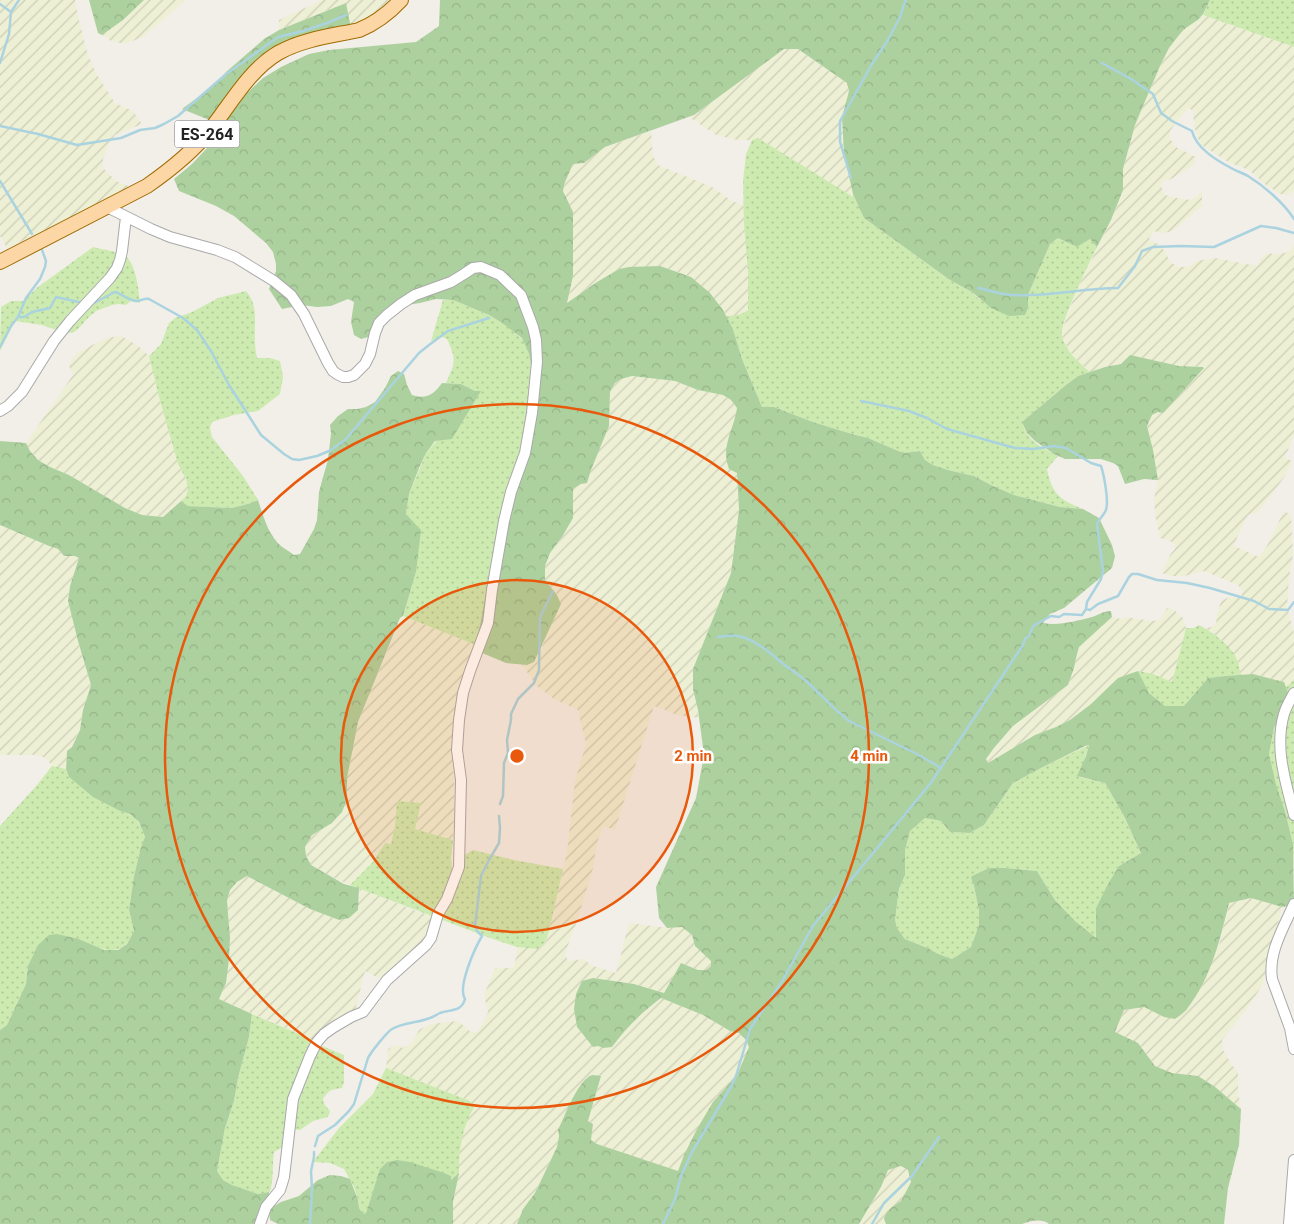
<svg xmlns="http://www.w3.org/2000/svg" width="1294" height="1224" viewBox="0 0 1294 1224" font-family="Roboto,sans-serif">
	<defs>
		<pattern id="farmland-furrows" width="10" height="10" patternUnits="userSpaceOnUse" patternTransform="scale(1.25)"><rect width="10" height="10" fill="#eef0d5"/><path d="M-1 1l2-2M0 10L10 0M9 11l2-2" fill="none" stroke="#ccceb7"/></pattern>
		<pattern id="grass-dots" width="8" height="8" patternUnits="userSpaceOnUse" patternTransform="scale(1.25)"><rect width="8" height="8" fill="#cdebb0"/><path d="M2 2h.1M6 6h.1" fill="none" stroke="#b0c997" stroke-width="1.8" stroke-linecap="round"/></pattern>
		<pattern id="forest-crowns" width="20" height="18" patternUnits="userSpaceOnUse" patternTransform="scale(1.25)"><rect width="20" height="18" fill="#add19e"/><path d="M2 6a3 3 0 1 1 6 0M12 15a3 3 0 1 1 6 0" fill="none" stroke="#95b388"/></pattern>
	</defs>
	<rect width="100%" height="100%" fill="#f2efe9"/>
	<!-- farmland -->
	<path fill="url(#farmland-furrows)" d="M0 0H75L78 16 87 52 96 73 115 103 133 111 142 124 115 135 110 142 103 159V168L116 181 134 188 7 248 0 236Z
		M144 0H186L143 37 125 44 111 41 102 35 123 20Z
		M322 0H394L352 33 345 3 279 30V20Z
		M1203 15 1294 47V191L1286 195 1280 194 1266 185 1249 170 1230 163 1200 144 1194 126 1193 111 1189 108 1177 121 1170 131V139L1176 147 1196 157 1195 164 1182 173 1169 180 1163 181 1161 186 1165 195 1176 198 1191 200 1202 192V206L1173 231 1163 233 1154 231 1149 238 1151 241 1158 244 1165 251 1170 262 1179 267H1183L1190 266 1197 261 1215 258 1257 266 1261 258 1268 253 1273 254 1285 253 1292 249 1294 245V435L1285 457 1292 461 1286 475 1258 512 1248 515 1238 535 1234 546 1259 557 1267 546 1284 511 1291 515 1293 554 1289 577 1287 607 1294 633V680L1286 687 1283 682 1253 674 1242 675 1239 671 1237 659 1224 642 1205 628 1212 627 1216 624 1217 615 1221 601 1230 597 1242 598V590L1238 585 1204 571 1184 576H1171L1162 573 1170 555 1175 549 1174 544 1169 540 1160 538 1155 514 1154 499 1158 480 1153 450 1147 426 1152 415 1158 412 1202 367 1121 364 1105 367 1090 372 1076 360 1067 347 1061 334 1068 313 1077 289 1111 220 1119 201 1123 190V169L1135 125 1160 66 1169 48 1183 29 1199 19Z
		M784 49H798L847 83 849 91 842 117 844 154 855 198 757 138 752 140H737L716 135 689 117 694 115Z
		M651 131 653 156 658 165 712 187 732 201 744 205 748 272V310L742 314 736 316H726L723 310 691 277 660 266 619 269 597 282 567 304 573 276V212L563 191 565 182 572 164 584 163 605 147Z
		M121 336 137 345 149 356 160 401 178 464 186 479 188 489 186 496 163 517 142 515 125 508 69 475 50 467 38 460 30 451 26 443 73 375 69 366 72 359 77 353 106 338Z
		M632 376 675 381 698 390 723 395 731 400 737 408 736 419 728 442 737 472 739 510 731 573 693 669 699 718 677 715 667 711 666 710 654 706 615 830 603 826 597 843 593 868 578 918 565 954 568 961 583 959 593 966 616 973 629 923 667 928 682 927 692 935 695 946 712 961 711 966 706 970H698L681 963 664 993 634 984 593 978 582 981 598 1046 612 1047 621 1034 633 1022 649 1007 661 998 703 1015 730 1031 739 1033 746 1040 749 1047 737 1075 713 1102 697 1129 684 1155 678 1172 597 1144 591 1140 593 1124 588 1121 601 1076 592 1075 586 1078 580 1086 559 1130V1136L557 1147 535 1193 523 1209 517 1224H453V1202L459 1173V1161L461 1138 468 1117 474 1107 470 1101 386 1068 388 1049 398 1044 402 1048 412 1043 419 1030 430 1024 458 1021 471 1032H478L488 1012 484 995 495 968H513L516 958 517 947 538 949 545 943 549 931 567 852 575 781 586 744 578 710 554 699 537 686 522 665H527L534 662 541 649 560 604 557 595 545 580V566L550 553 562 537 573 518V489L581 484 587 483 591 470 609 426 610 392 615 383 621 379Z
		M0 525 49 546 58 549 64 556H75L79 558 70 586 68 601 78 641 91 685 83 710 80 730 66 757V769L52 766 49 762 43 757 34 755H0Z
		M1167 608 1173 609 1183 618 1186 628 1172 682 1166 680 1091 704 1070 720 988 764 986 759 994 748 1013 726 1068 685 1074 668 1076 658 1079 647 1112 617 1121 619 1125 617 1152 621 1160 620Z
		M403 616 476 645 464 675 457 695 453 720 452 753 454 781V817L453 840 415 829 397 801 395 826 391 844 384 843 374 862 350 885 330 876 311 865 306 856 305 847 312 835 332 823 347 799V778L358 722 401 618Z
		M247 876 310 909 339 920 360 895 359 888 416 911 438 918 429 935 384 981 365 971 355 1011 313 1040 219 999 226 983 230 937 227 901 230 890 237 882Z
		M1251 898 1282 907 1263 984 1249 1006 1222 1040 1223 1050 1232 1065 1238 1072V1091L1241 1109 1214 1086 1198 1076 1172 1073 1155 1066 1138 1043 1115 1033 1124 1010 1144 1007 1164 1017 1219 945 1229 903Z
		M901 1166 908 1170 911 1182 901 1201 892 1207 884 1218 886 1224H859L881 1187 888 1169Z"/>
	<!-- grass -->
	<path fill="url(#grass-dots)" d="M1210 0H1294V47L1203 15Z
		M758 138 855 198 864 218 950 280 972 292 979 299 1028 308V295L1050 244 1058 238 1077 247 1090 239 1097 247C1090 262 1059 323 1062 336 1065 350 1079 363 1090 372L1078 376 1066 385 1022 422C1024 426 1025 431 1027 434 1034 444 1048 451 1058 456L1047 469C1052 494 1060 500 1083 509L1060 507 1014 495 991 485 974 476 948 470 933 465 925 460 920 451 903 453 868 438 852 434 813 422 774 407H762L742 359 733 329 726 316C735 316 741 315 748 310V272L744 224 743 181 746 154 752 140Z
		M93 247C100 249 120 252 124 255 136 262 139 291 140 303L131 301 126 305 119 304 112 305 96 311 89 317 76 331 70 333 59 331 42 325 15 321 0 351 1 307 11 301H23L38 287Z
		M246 291C259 306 254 323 255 342 255 347 256 353 257 358H270L280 361 283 377 280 394 258 411 234 415 212 422 210 428 212 437 243 476 258 500 251 503 232 508 188 506 181 501 186 496 188 489 186 479 178 464 160 401 149 356 161 344 169 323 175 318 192 312 218 298Z
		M443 300H453L489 315 502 323 512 330 521 338 524 341 529 354 532 370 522 446 498 531 476 645 403 616 416 572 406 514 409 494 426 453 480 391H475L461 384 446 383C455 362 457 361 447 339L442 337 431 341Z
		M1199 625C1211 631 1233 647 1237 660 1240 665 1238 670 1242 675L1225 676 1208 678 1184 706H1165L1149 693 1138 671 1153 674 1172 682 1186 628H1194Z
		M1294 680V867L1293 844 1285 811 1276 784 1269 754 1274 728 1286 707 1288 692 1286 687Z
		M1089 745 1079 777 1105 783 1124 816 1141 853 1119 866 1096 908V939L1075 921 1055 900 1037 871 1006 868H989L971 878 974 886 979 911V925L971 947 952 959 936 953 930 949 905 939 897 928 895 920 899 889 905 875V850L910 831 925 818 941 821 950 832 970 833 984 825 1013 783 1041 768Z
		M52 766 66 769 69 777 120 811C136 815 140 822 145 838L141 847 134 876 129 910 134 931C131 936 129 942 125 945 111 957 93 945 79 939L28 966 26 984 7 1025 0 1030V826L37 785Z
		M397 801 421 803 415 829 453 840 451 859 452 868 457 869 466 854 473 850 514 860 563 869 549 931 545 943 538 949 517 947 490 938 350 885 373 862 385 843 391 844 395 825Z
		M252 1014 313 1040 322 1046 344 1055V1082L342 1088C333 1089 328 1090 323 1099L324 1104 330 1111 328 1117 313 1121 300 1130 294 1129 283 1147 274 1152C272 1165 274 1179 270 1192L258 1194 232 1185 223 1180 217 1171 225 1128 234 1101 238 1078 249 1037Z
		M386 1068 470 1101 474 1107C462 1128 459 1149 459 1173L451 1180C430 1171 411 1158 387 1162L374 1188 366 1213 363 1215 359 1208 358 1200 354 1187 344 1169 330 1163 313 1162 339 1128 373 1094Z"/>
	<!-- forest -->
	<path fill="url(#forest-crowns)" fill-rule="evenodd" d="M89 0H144L123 20 102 35 98 33Z
		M440 0H1210L1203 14 1199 19 1183 30 1169 48 1160 66 1135 125 1123 169V190L1111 220 1097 247 1090 239 1077 247 1058 238 1050 244 1028 295V308L1025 315 1009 316 991 308 972 292 950 280 864 218 853 194 844 154 842 117 849 91 847 83 798 49H784L694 115 605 147 584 163 573 164 565 182 563 191 573 212V276L567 303 597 282 619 269 629 267 660 266 691 277 710 293 723 310 733 329 742 359 762 407H774L813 422 852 434 868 438 903 453 920 451 925 460 933 465 948 470 974 476 991 485 1014 495 1060 507 1083 509 1099 518 1112 545 1115 556 1112 568 1064 608 1050 614 1043 623C1059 626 1076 621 1092 617 1098 615 1104 611 1111 611L1112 617 1079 647 1076 658 1074 668 1068 685 1013 726 994 748 986 759 988 763 1035 735 1056 727 1070 720 1091 704 1118 678 1138 671 1149 693 1165 706H1184L1208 678 1225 676 1253 674 1284 682 1288 692 1286 707 1274 728 1269 754 1276 784 1285 811 1293 844 1294 905 1282 907 1251 898 1229 903C1220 940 1211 978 1187 1009 1184 1013 1179 1016 1175 1019L1164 1017 1144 1007 1124 1010 1115 1032 1138 1043 1155 1066 1172 1073 1198 1076 1214 1086 1241 1109 1239 1145 1228 1188 1224 1224H1049C1041 1218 1031 1221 1022 1224H886L884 1218 887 1212 892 1207 901 1201 911 1182 908 1170 901 1166 888 1170 881 1187 859 1224H517L523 1209 535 1193 557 1147 559 1136 558 1130C564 1118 579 1077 593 1075 595 1075 598 1076 601 1076L588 1121 593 1124 591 1140 597 1144 678 1171 684 1155 697 1129 713 1102 737 1075 749 1047 746 1040 739 1033 730 1031 703 1015 661 998C642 1012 626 1028 612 1047L603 1048 598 1046 593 1047 577 1027 574 1009 576 994 582 981 593 978 634 984 664 993 681 963 698 970H706L711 966V961L695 946 692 935 682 927 667 928 659 918 656 887 696 798 704 755 698 710 693 689V669L731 573 739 510 737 473 729 469C728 465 726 461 726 457 725 440 735 424 737 408L731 400 723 395 698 390 675 381 632 376 621 379 615 383 610 392 609 426 591 470 587 483 581 484 573 489V518L562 537 550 553 545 566V580L557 595 561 604 534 662 527 665 506 663 475 650 498 531 522 446 532 370 529 354 522 338 502 323 489 315 453 300 436 299 420 303 401 306 372 336 361 339 354 335 351 322 354 302 348 299 331 306 317 307 302 305 282 309 269 289 276 271V264L273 252 266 243 234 216 216 206 179 191 174 179 192 164 207 148 215 138 233 110 247 93 263 78 281 67 309 54 329 50 416 42 439 26ZM1089 745 1086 756 1077 776 1105 783 1124 816 1141 853 1119 866 1108 884 1096 908V938L1075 921 1055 900 1037 871 1006 868H989L972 876 971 878 974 886 979 911V925L971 947 952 959 936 953 930 949 905 939 897 928 895 920 899 889 905 875V850L910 831 925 818 941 821 950 832 970 833 984 825 1013 783 1041 768 1085 746Z
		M346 3 352 33 286 52 212 121 182 109 216 84 226 72 264 39 279 30Z
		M1130 355 1179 366 1202 367 1204 368 1163 413 1158 412 1152 415 1147 426 1153 450 1158 480 1144 479 1125 484 1118 466 1113 463 1101 459H1065L1054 454 1035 441 1027 433 1022 422 1066 385 1078 376 1105 367 1121 364Z
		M398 371 404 374 407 385 412 395C427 400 434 394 442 383L461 384 475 391H481L452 439 435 441 426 453 419 468 409 494 406 514 421 530 416 572 403 616 400 618 358 722 347 778V799L342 812 332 823 312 835 305 847 306 856 311 865 344 884 359 888 358 910 349 918 339 920 310 909 247 876 237 882 230 890 227 901 230 937 229 959 226 983 219 999 252 1014 249 1037 238 1078 234 1101 225 1128 217 1171 223 1180 232 1185 258 1194 269 1192V1209L281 1202 299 1196 318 1180 330 1175 341 1176 350 1179 358 1200 359 1208 363 1214 366 1213 380 1169 387 1162 397 1160 410 1162 444 1173 451 1176V1180L459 1173 453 1202V1224H278L270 1220 269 1211 261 1224H0V1030L7 1025 26 984 28 966 38 945 49 935 57 934 79 939 104 950H118L127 944 134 931 129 910 134 876 141 847 145 837 139 822 130 814 120 811 93 797 69 777 66 769 67 751 72 747 80 730 83 710 91 685 78 641 68 601 70 586 79 558 75 556H64L58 549 49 546 0 525V441L26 443 30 451 38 460 50 467 69 475 125 508 142 515 163 517 181 501 188 506 232 508 251 503 258 500C263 515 268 535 281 546 285 549 290 552 294 555L300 554 314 529 317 520 319 492 323 477 328 460 331 433 330 425 338 416 348 409H357L366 407 375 402 385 388 391 376Z"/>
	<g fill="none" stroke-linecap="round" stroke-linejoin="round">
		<!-- stream -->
		<path stroke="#aad3df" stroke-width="2.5" d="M0 4 11 12
			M0 63 9 34 11 12 19 0
			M1102 63 1131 79 1153 94 1161 113 1172 121 1192 131C1196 148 1216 160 1231 168 1236 171 1243 173 1248 176 1264 186 1284 203 1294 219
			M0 126 38 134 77 145 121 138 140 130 155 128 164 124 178 116 225 75 278 37 303 31 327 23 346 15
			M851 178 840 142V121L872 64 888 40 900 17 903 7 906 0
			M0 181 32 234
			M978 288C989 290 1002 295 1013 295 1048 297 1083 288 1118 288L1135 266 1142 251 1153 247 1181 246 1214 247 1261 226 1276 228 1294 233
			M92 304 115 292C122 294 128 300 136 301 141 301 144 298 149 299L183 318 197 330 211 351 229 385 261 435 284 454 292 459 299 460 317 456 329 451 345 440 419 353 429 345 448 331 489 318
			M18 317H24L32 312 50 308 56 297 79 302
			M0 347 11 326 18 317 26 298 40 279 45 267 46 261 42 250
			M1086 609 1090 610 1098 604 1118 596 1129 577 1132 574H1138L1157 580 1187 583 1210 588 1254 601 1269 609 1288 610 1294 602
			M718 637C725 636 732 635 738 636 754 639 769 652 781 662 789 669 799 674 806 681 821 694 833 709 849 721L919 755 941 768
			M500 804 503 796 504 763 508 753 507 740 511 720V714L518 699 534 683 539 670 540 618 542 613 553 591
			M315 1146 318 1136 335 1125 349 1111 354 1104 368 1058C371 1052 387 1032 392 1029 404 1022 418 1023 430 1018 433 1017 436 1015 440 1013 450 1009 461 1013 465 999 457 987 475 948 482 936L477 931 475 926 481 876 489 860 499 843 500 828 499 816
			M310 1224 312 1189 311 1171 314 1157V1152
			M663 1224 675 1199 681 1176 692 1152 732 1085 736 1076 750 1029 781 983 813 926 831 904 930 784 1023 645 1025 639 1029 636 1033 626 1051 616 1059 617 1064 614 1082 615 1086 609 1087 602 1101 579 1103 571 1097 524C1099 519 1104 515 1106 510 1109 501 1104 475 1101 466L1091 463 1066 448 1054 446 1033 449 1015 448 947 429 927 418 909 411 861 401
			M872 1224 884 1203 912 1176 939 1137"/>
		<defs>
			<path id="minor" d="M107 207 151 229 170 237 217 250 235 257 274 281 291 295 304 314 328 363 333 371 337 374 343 377H348L354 375 365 364 370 354 375 333 379 323 387 315 401 304 415 295 451 282 464 274 473 268 481 267 500 275 521 295 533 327 536 340 537 362 532 413 525 453 511 492 504 521 492 590 488 623 470 671 463 693 459 720 457 750 461 780 459 867 447 899 438 914 431 938 426 945 387 980 363 1012 351 1017 334 1027 324 1034 317 1042 310 1056 293 1099 284 1177 280 1190 266 1207 260 1224
				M0 411 8 406 22 392 54 341 70 321 110 278 117 268 120 260 122 251 126 217
				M1294 693C1290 700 1286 707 1284 714 1274 748 1286 783 1294 815
				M1294 904C1284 927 1268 952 1272 979L1290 1028 1294 1049
				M1289 1224 1294 1160"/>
			<path id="major" d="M0 262 147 186C170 170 192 153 210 130 230 105 249 70 278 53 303 39 331 36 359 30 376 23 388 14 401 0"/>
		</defs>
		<!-- minor casing -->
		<use href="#minor" stroke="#a9a9a9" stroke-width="12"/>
		<!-- major casing -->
		<use href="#major" stroke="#a06b00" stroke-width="16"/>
		<!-- minor -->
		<use href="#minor" stroke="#fff" stroke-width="10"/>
		<!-- major -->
		<use href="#major" stroke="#fcd6a4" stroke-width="14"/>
	</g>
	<!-- distance rings -->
	<circle cx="517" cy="756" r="176" fill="#e8590c" fill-opacity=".12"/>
	<g fill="none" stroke="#e8590c" stroke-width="2.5">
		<circle cx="517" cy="756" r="176"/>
		<circle cx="517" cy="756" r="352"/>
	</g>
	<g text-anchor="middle" stroke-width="5" stroke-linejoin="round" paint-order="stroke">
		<!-- shield labels -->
		<rect fill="#fff" stroke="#646464" stroke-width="1" x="174.5" y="120.5" width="65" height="27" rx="4"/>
		<g font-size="16" font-weight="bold" fill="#222">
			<text x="207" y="140">ES-264</text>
		</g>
	</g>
	<circle cx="517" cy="756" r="8" fill="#e8590c" stroke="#fff" stroke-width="2.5"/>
	<g font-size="15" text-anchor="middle" font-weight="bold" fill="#e8590c" stroke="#fff" stroke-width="5" stroke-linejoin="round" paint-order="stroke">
		<text x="693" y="761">2 min</text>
		<text x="869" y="761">4 min</text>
	</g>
</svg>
